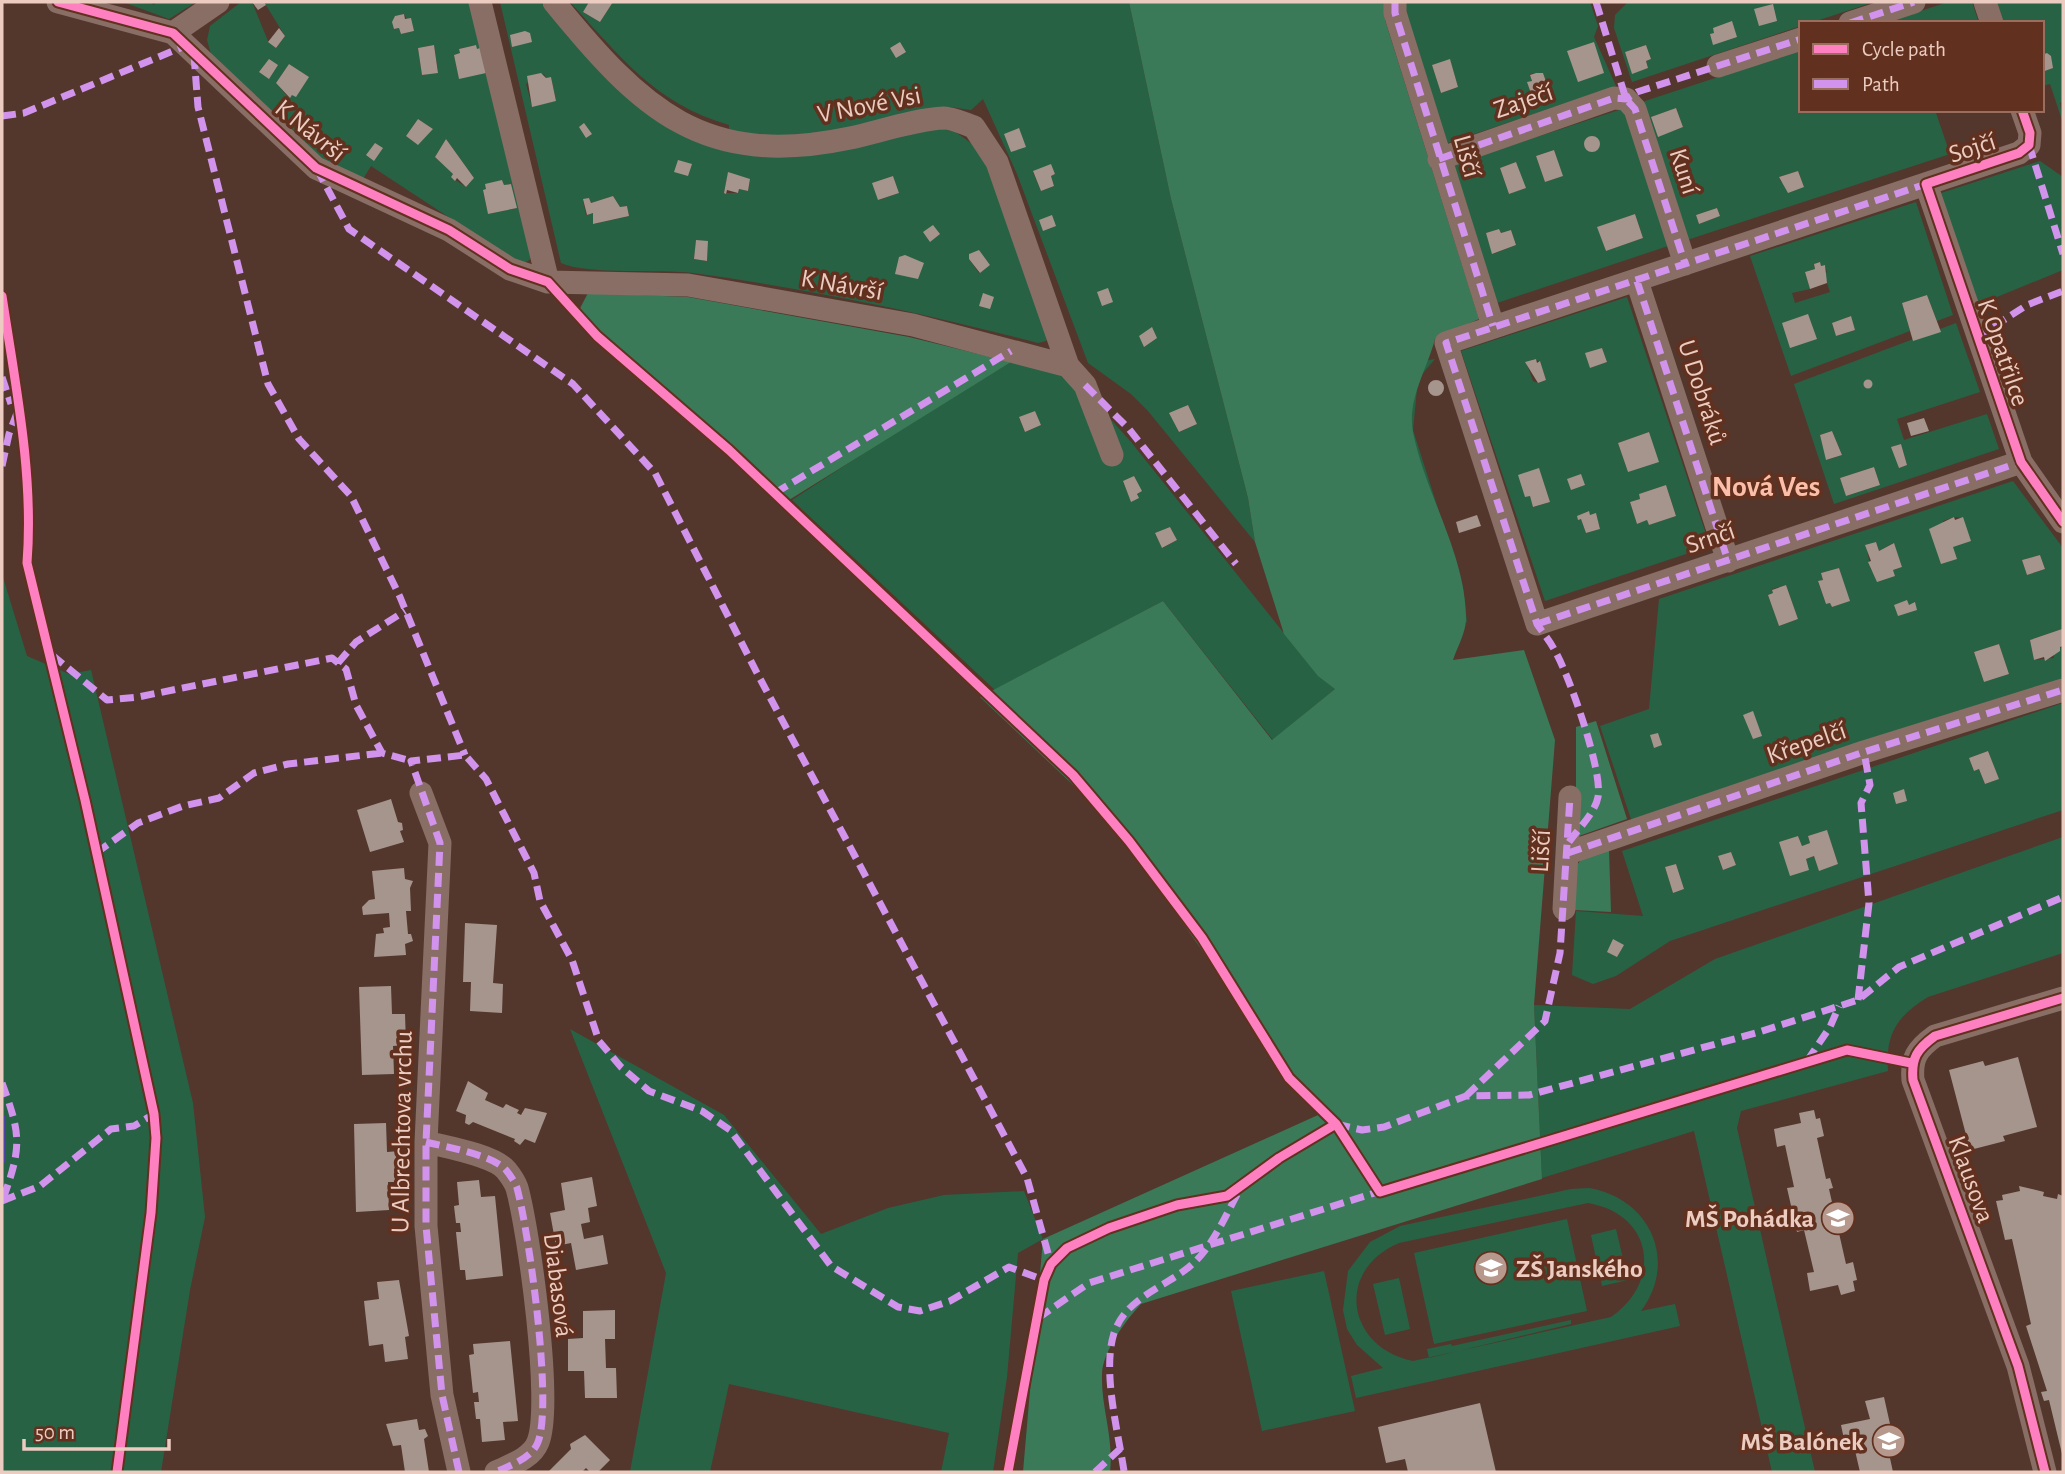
<svg xmlns="http://www.w3.org/2000/svg" width="2065" height="1474" viewBox="0 0 2065 1474" font-family="'Alegreya Sans',sans-serif">
	<rect width="100%" height="100%" fill="#53372d"/>
	<!-- green -->
	<path fill="#286244" fill-rule="evenodd" d="M123 2H151L153 5 158 2H196L169 19Z
		M241 2H252L268 41 276 48 285 36 264 2H479L534 255 528 261 520 264 371 166 360 184 309 153 211 54 207 40 210 26ZM404 14 414 31 401 34 399 28 394 29 395 16ZM434 45 438 72 422 75 418 48ZM475 45 477 49 459 78 454 55 460 53 459 49ZM289 64 308 77 289 98 276 83ZM418 119 433 129 417 144 406 136ZM446 139 474 178 466 187 451 177 453 174 435 157ZM502 180 504 185 511 184 516 208 488 214 483 191Z
		M500 2H541L569 38 703 141 939 129 954 131 978 148 995 180 1049 335 1046 341 1038 343C924 313 810 289 693 273 661 269 587 275 561 263ZM544 74 546 78 551 77 556 101 532 106 526 84ZM728 173 750 180 748 191 739 189 738 193H724ZM893 176 899 193 879 200 873 183ZM613 196 620 207 627 206 629 216 594 224 593 213 586 215 583 200 589 198 591 203ZM696 241H708L707 261 694 259ZM979 251 990 265 979 273 969 259 971 252 973 255Z
		M570 2H589L583 12 600 22 613 2H1129L1171 199 1248 498 1255 542 1148 411 1131 394 1088 363 1017 174 983 99 971 110 950 107 835 138 729 137V125C654 103 621 57 570 2ZM1051 165 1055 174 1051 176 1054 186 1041 191 1033 172ZM1188 405 1197 424 1179 432 1170 414Z
		M1401 2H1590L1598 26 1594 37 1616 86 1445 144ZM1450 60 1458 87 1441 93 1432 65ZM1536 73H1543L1550 93 1533 99 1528 83 1532 81 1530 74Z
		M1628 2H1874L1810 23H1801V26L1632 82 1614 28 1615 15ZM1646 45 1651 59 1646 61 1648 68 1632 73 1625 52Z
		M1948 2H1972L1979 23H1884Z
		M1997 2H2063V101L2060 103 2063 123 2050 84 2042 86V72L2052 68 2051 57 2042 55V23H2004Z
		M1801 50V110H1935L1950 154 1684 241 1639 103ZM1676 108 1683 127 1658 136 1651 117ZM1798 171 1804 187 1781 182 1779 177ZM1717 208 1720 216 1699 224 1696 215Z
		M1625 108 1671 245 1497 303 1452 165ZM1554 150 1562 176 1545 182 1536 156ZM1516 162 1525 188 1509 194 1500 168ZM1635 214 1643 238 1606 251 1598 227ZM1499 229 1501 233 1511 230 1516 245 1493 254 1486 233Z
		M2040 161 2063 177V270L1975 306 1938 194Z
		M1916 202 1953 315 1937 321 1927 295 1902 303 1910 331 1791 376 1750 256ZM1819 262 1821 266 1825 265 1827 272 1824 274 1830 292 1795 303 1792 293 1810 289 1805 272 1815 269 1814 264ZM1850 316 1855 330 1836 336 1832 324Z
		M1627 297 1710 546 1545 601 1461 351ZM1602 348 1607 362 1590 368 1586 353ZM1535 359 1540 362 1546 380 1538 383 1533 381 1526 362ZM1649 432 1628 472 1618 443ZM1539 469 1550 502 1534 507 1530 496ZM1666 485 1676 516 1649 525 1647 520 1637 524 1630 502 1640 499 1639 494ZM1588 511 1590 515 1596 514 1600 529 1586 533 1580 515Z
		M1956 323 1980 392 1897 419 1904 440 1987 414 1999 449 1834 504 1794 384ZM1832 431 1842 455 1827 460 1820 435ZM1901 444 1907 465 1899 467 1892 447ZM1874 467 1880 485 1846 496 1840 478Z
		M1435 359 1418 379 1413 430 1463 587 1467 622 1335 689 1273 740 1163 601 995 690 792 500 919 417 1011 362 1064 367 1131 442 1283 632 1384 368ZM1035 411 1041 425 1025 432 1019 418ZM1134 476 1141 491 1131 501 1123 482ZM1170 527 1177 540 1163 548 1155 534Z
		M2013 481 2063 548V633L2062 629 2030 640 2034 660 2054 658 2053 653 2063 646V679L1632 822 1600 726 1649 709 1659 599ZM1954 517 1963 518 1953 547 1943 521ZM1876 542 1879 551 1893 543 1902 567 1893 570 1895 576 1871 570 1866 545ZM2040 555 2045 569 2027 575 2022 560ZM1839 568 1849 601 1832 607 1830 603 1826 604 1818 582 1823 580 1821 573ZM1786 585 1798 619 1779 626 1768 595 1773 593 1772 589ZM1999 644 2009 674 1984 682 1974 652Z
		M2 574 27 656 69 674 91 670 193 1103 205 1217 190 1290 161 1472H2Z
		M2063 703V810L1670 941 1616 976 1593 984 1572 975 1576 911 1643 916 1622 851ZM1988 751 1998 779 1985 784 1979 769 1974 771 1969 758ZM1827 831 1838 864 1819 870 1814 856 1806 859 1779 842 1798 836 1802 846 1810 843 1808 836ZM1731 852 1736 865 1723 870 1718 857ZM1676 864 1684 889 1673 893 1665 867Z
		M2063 837V953L1928 997C1897 1016 1885 1034 1888 1071L1741 1111 1737 1128 1815 1472H1772L1694 1131 1542 1178 1534 1005 1630 1009 1715 959Z
		M570 1029 724 1115 821 1234 888 1208 944 1195 1024 1191 1043 1239 1018 1253 1007 1377 993 1472H941L949 1433 729 1384 710 1472H630L666 1273Z
		M1589 1188C1649 1198 1679 1260 1641 1311L1675 1304 1680 1326 1356 1398 1351 1376 1383 1368 1357 1345 1347 1329 1343 1310 1348 1271 1370 1242 1400 1226 1571 1189ZM1588 1203C1653 1214 1663 1281 1611 1317L1413 1361C1346 1347 1335 1270 1399 1243Z
		M1567 1219 1587 1311 1434 1344 1414 1253Z
		M1616 1229 1628 1280 1602 1286 1591 1235Z
		M1324 1271 1355 1411 1262 1431 1231 1291Z
		M1399 1278 1410 1329 1385 1335 1373 1284Z
		M1571 1320V1324L1429 1358 1427 1349 1451 1344 1452 1346Z"/>
	<!-- forest -->
	<path fill="#3a7a58" d="M1129 2H1384L1385 20 1479 319 1435 339C1427 370 1407 399 1413 432 1425 494 1466 554 1466 619 1466 632 1457 648 1453 660L1524 650 1555 740 1534 1005 1542 1179 1141 1304C1126 1320 1102 1352 1102 1375 1101 1408 1114 1437 1110 1472H1023L1043 1239 1318 1115 1137 858 1089 800 980 697 1163 601 1272 740 1335 689 1318 676 1284 634 1255 542 1248 498 1171 199Z
		M588 293 688 297 909 337 1011 362 789 500 723 437 577 314Z
		M1596 721 1627 819 1576 837V727Z
		M1609 850 1611 912 1575 910 1576 866 1584 856Z"/>
	<g fill="none" stroke-linecap="round" stroke-linejoin="round">
		<!-- stream -->
		<path stroke="#4d46a4" stroke-width="6" d="M2 1117V1161"/>
	</g>
	<!-- building -->
	<path fill="#a6958d" d="M252 2H264L266 5 258 10Z
		M589 2H613L600 22 583 12Z
		M1773 4 1777 21 1759 26 1754 9Z
		M404 14 405 19 411 18 414 31 401 34 399 28 394 29 392 22 395 16Z
		M1732 21 1737 37 1713 45 1710 34 1714 33 1713 28Z
		M279 28 285 36 276 48 268 42Z
		M525 31 530 33 532 42 512 47 510 35Z
		M900 42 906 52 896 58 890 48Z
		M1594 42 1604 73 1578 82 1567 51Z
		M434 45 438 73 422 75 418 48Z
		M476 45 477 49 480 48 486 73 459 79 454 55 460 53 459 49Z
		M1646 45 1651 59 1646 61 1648 68 1632 74 1625 52Z
		M2047 53 2051 56 2053 68 2042 72V55Z
		M269 59 278 65 269 79 259 72Z
		M1450 59 1458 87 1441 93 1432 65Z
		M289 64 309 77 296 97 292 95 290 98 276 83Z
		M541 73 546 78 551 77 556 101 532 107 527 76Z
		M1536 73H1543L1550 93 1533 99 1527 82 1532 81 1530 75Z
		M1676 108 1683 127 1658 137 1651 117Z
		M418 119 433 129 418 145 406 136Z
		M584 123 592 134 586 138 579 127Z
		M1019 128 1026 147 1011 152 1004 134Z
		M1584 144a8 8 0 1 1 16 0a8 8 0 1 1-16 0Z
		M446 139 474 178 466 187 457 178 455 181 451 177 453 174 435 157Z
		M375 143 383 148 374 161 366 155Z
		M1554 150 1563 176 1545 182 1536 156Z
		M678 160 692 164 688 176 674 172Z
		M1516 162 1526 188 1509 194 1500 168Z
		M1051 164 1055 174 1051 176 1054 186 1041 191 1033 171Z
		M1798 171 1804 187 1788 193 1779 177Z
		M728 172 750 179 748 191 739 189 738 193 727 190 726 194 724 193Z
		M893 176 899 193 878 200 872 183Z
		M502 180 504 185 511 184 517 208 488 214 483 190 486 189 485 184Z
		M613 196 620 207 627 206 629 216 593 224V213L587 215 583 199 589 198 591 203Z
		M1717 208 1720 216 1699 224 1696 215Z
		M1635 214 1643 238 1606 251 1597 227Z
		M1052 215 1056 226 1043 231 1039 220Z
		M933 225 940 234 930 242 923 232Z
		M1499 229 1501 233 1511 230 1516 245 1492 254 1486 233Z
		M696 240 708 241 707 261 694 259Z
		M979 250 990 265 980 273 969 259V254Z
		M905 255 924 263 918 279 895 274 899 257Z
		M1820 262 1821 266 1825 265 1827 283 1810 289 1805 272 1815 269 1814 264Z
		M1108 288 1113 302 1102 306 1097 292Z
		M983 293 994 297 990 309 979 306Z
		M1927 295 1941 332 1913 341 1902 303Z
		M1808 314 1817 339 1790 348 1782 323Z
		M1851 316 1855 330 1836 336 1832 323Z
		M1152 327 1157 338 1144 347 1139 336Z
		M1602 348 1607 362 1590 368 1585 353Z
		M1536 359 1537 363 1540 361 1546 380 1538 383 1525 362Z
		M1863.5 384a4.5 4.5 0 1 1 9 0a4.5 4.5 0 1 1-9 0Z
		M1428 388a8 8 0 1 1 16 0a8 8 0 1 1-16 0Z
		M1188 405 1197 424 1179 432 1169 413Z
		M1035 411 1041 425 1025 432 1019 417Z
		M1924 418 1929 431 1911 436 1907 423Z
		M1832 431 1842 455 1826 460 1820 435Z
		M1649 432 1659 462 1628 472 1618 443Z
		M1901 444 1907 465 1899 468 1891 447Z
		M1874 467 1880 485 1846 496 1840 478Z
		M1539 468 1550 502 1533 507 1530 496 1525 497 1518 475Z
		M1581 474 1585 485 1571 490 1567 479Z
		M1134 476 1142 491 1137 494 1139 498 1131 502 1123 481Z
		M1666 485 1676 516 1649 525 1647 520 1637 524 1630 502 1640 499 1639 494Z
		M1589 511 1590 515 1596 513 1600 529 1586 533 1581 519 1578 520 1577 516Z
		M1477 515 1481 526 1459 533 1456 522Z
		M1954 517 1955 520 1963 517 1971 541 1953 547 1957 559 1941 564 1929 529Z
		M1170 527 1177 540 1162 548 1155 533Z
		M1876 542 1879 551 1894 543 1902 567 1893 570 1895 576 1877 582 1868 562 1871 561 1865 545Z
		M2040 555 2045 569 2027 575 2022 560Z
		M1839 568 1850 601 1832 607 1830 603 1826 604 1818 581 1823 580 1821 573Z
		M1786 585 1798 619 1779 626 1768 595 1773 593 1772 590Z
		M1907 600 1909 605 1915 602 1917 610 1898 616 1894 605Z
		M2062 629 2063 646 2060 647V651L2045 661 2044 657 2034 660 2030 640Z
		M1999 644 2009 674 1984 682 1974 652Z
		M1753 711 1762 736 1753 739 1743 715Z
		M1658 733 1662 745 1654 748 1650 735Z
		M1988 751 1999 779 1985 784 1979 769 1974 771 1969 758Z
		M1904 789 1907 801 1896 804 1893 793Z
		M391 799 398 822 402 823 403 830 400 831 404 842 370 852 357 810Z
		M1827 830 1838 864 1819 871 1814 856 1806 859 1809 870 1790 876 1779 842 1798 836 1802 846 1810 843 1808 836Z
		M1731 852 1736 865 1723 870 1718 856Z
		M1676 864 1684 889 1673 893 1665 867Z
		M404 868 405 879 413 881 410 888 411 911H406L408 934H411L413 941 405 944 406 955 374 957 376 934 384 933 383 928 390 927 389 913 363 915 362 907 369 900 375 899 372 871Z
		M465 923 497 925 493 983 503 984 502 1013 470 1011 471 982H463Z
		M1613 939 1624 945 1617 957 1607 952Z
		M391 986 392 1014H405L406 1045 393 1046 394 1074 362 1075 359 987Z
		M2018 1057 2037 1127 2003 1136 2005 1141 1970 1150 1949 1070 1983 1061 1985 1066Z
		M468 1081 488 1093 485 1100 503 1108 506 1104 519 1110 517 1113 521 1115 525 1108 547 1113 535 1143 525 1139 520 1145 514 1141 515 1139 473 1122 469 1125 465 1123 466 1115 456 1111Z
		M1814 1110 1816 1119 1820 1118 1824 1136 1817 1138 1826 1179 1830 1178 1833 1188 1829 1189 1846 1264 1853 1262 1857 1280 1853 1281 1855 1291 1841 1295 1838 1285 1810 1291 1807 1273 1814 1272 1804 1230 1797 1232 1787 1188 1794 1187 1785 1145 1777 1147 1774 1129 1801 1123 1799 1113Z
		M386 1123 387 1152 400 1151 401 1182H388L389 1210 356 1212 354 1124Z
		M592 1177 597 1206 588 1208 590 1222 581 1224 584 1239 603 1235 608 1264 576 1270 571 1243 556 1246 550 1213 565 1210 561 1183Z
		M479 1180 481 1197 495 1196 503 1276 466 1280 465 1270H460L457 1242 456 1232H461L460 1223H456L454 1206 459 1205 457 1182Z
		M2019 1186 2044 1192 2043 1196 2057 1199 2058 1194 2063 1196V1458L2049 1400 2044 1401 2041 1392 2047 1391 2026 1326 2031 1324 2012 1239 2005 1240 1996 1201 2003 1200 2002 1195 2020 1191Z
		M399 1280 409 1336 405 1337 408 1359 385 1362 383 1344 369 1346 364 1301 379 1299 377 1282Z
		M615 1310V1339H605L606 1368H616L617 1398H585L584 1371H568V1339L583 1338V1311Z
		M510 1341 518 1421 503 1422 505 1440 482 1442 480 1419H476L474 1402H479L478 1392 473 1393 469 1355 474 1354 473 1344Z
		M1884 1397 1892 1433 1885 1435 1893 1472H1860L1853 1442 1845 1444 1841 1425 1870 1419 1865 1401Z
		M1480 1403 1496 1472H1408L1405 1459 1386 1463 1378 1427Z
		M417 1419 419 1430 425 1429 428 1436 424 1439 429 1472H405L401 1445 393 1446 386 1424Z
		M585 1435 610 1460 598 1472H590L586 1468 582 1472H548L571 1449 570 1444Z"/>
	<g fill="none" stroke-linecap="round" stroke-linejoin="round">
		<!-- minor -->
		<path stroke="#896e65" stroke-width="23" d="M58 2 173 33 316 168 449 230 510 269 548 282 688 285 913 325 1068 366
			M480 2 548 282
			M554 2C641 109 703 169 850 138 878 132 916 119 944 118 953 118 965 124 974 127L997 162 1068 366 1085 385 1112 455
			M1395 2V13L1493 326
			M1985 2 1992 23
			M1850 23 1914 2
			M173 33 218 2
			M1718 66 1801 39
			M1439 159 1614 98 1626 99 1635 109 1685 264
			M1926 184 2021 462 2063 522
			M1637 281 1728 561
			M2021 462 1537 624 1446 343 2019 153 2029 145 2030 133 2022 110
			M421 793 440 843 426 1142V1226L442 1395 459 1472
			M1568 853 1864 752 2063 690
			M1564 909 1570 797
			M426 1142C446 1147 493 1155 506 1170 510 1175 515 1182 517 1188 529 1232 553 1404 538 1442 532 1458 511 1465 496 1472
			M2045 1472 2018 1366 1913 1080C1911 1058 1917 1049 1935 1036L2063 998"/>
		<!-- quiet -->
		<path stroke="#d193ec" stroke-width="7" stroke-dasharray="14 7" stroke-linecap="butt" d="M1395 2V13L1493 326
			M1596 2 1626 99 1635 109 1685 264
			M1850 23 1914 2
			M194 55 198 107 268 384 299 439 351 496 400 597 465 755
			M2 116 24 113 185 46
			M2029 145 2063 254
			M1439 159 1614 98 1626 99 1637 92 1801 39
			M317 169 349 229 573 384 655 473 757 673 1027 1178 1051 1264
			M1637 281 1728 561
			M1976 338 2027 305 2063 291
			M2 377 11 404
			M1085 385 1129 429 1236 564
			M2 466 9 434 17 413
			M775 493 1011 351
			M1537 624 2021 462
			M52 655 107 700 138 697 332 658 346 669 356 705 382 753 411 761
			M338 663 356 642 405 611
			M1569 842C1578 829 1595 813 1598 797 1603 771 1569 675 1555 651 1550 641 1543 633 1537 624L1446 343 1926 184
			M96 853 138 823 183 806 219 798 254 773 288 764 382 753
			M1568 853 1864 752 2063 690
			M1858 1000 1869 903 1861 803 1870 785 1864 752
			M1807 1061 1830 1027 1839 1006
			M2 1083C21 1135 22 1146 3 1199
			M1466 1096 1545 1021 1560 953 1570 797
			M1336 1124 1362 1130 1384 1127 1466 1096 1529 1095 1756 1033 1858 1000 1899 967 2063 897
			M426 1142C446 1147 493 1155 506 1170 510 1175 515 1182 517 1188 529 1232 553 1404 538 1442 532 1458 511 1465 496 1472
			M2 1201 40 1186 111 1129 134 1126 154 1114
			M1038 1318 1089 1283 1384 1190
			M1124 1471C1118 1431 1102 1372 1114 1333 1126 1298 1163 1288 1189 1267 1212 1249 1225 1216 1239 1191
			M459 1472 442 1395 426 1226V1142L440 843 411 761 465 755 486 779 534 873 540 901 572 960 599 1041 621 1067 649 1091 702 1111 730 1130 831 1266 898 1307 920 1311 950 1301 1009 1267 1044 1280
			M1095 1472 1121 1448"/>
		<defs>
			<path id="cycleway" d="M58 2 173 33 316 168 449 230 510 269 548 282 597 336 729 450 1073 775 1129 841 1202 938 1289 1078 1336 1124 1380 1192 1847 1050 1911 1063
				M2022 110 2030 133 2029 145 2019 153 1926 184 2021 462 2063 522
				M2 296C15 383 34 474 27 563L85 800 154 1114 156 1138 151 1213 117 1472
				M1008 1472 1044 1280 1051 1264 1067 1248 1109 1228 1177 1205 1227 1196 1279 1158 1336 1124
				M2045 1472 2018 1366 1913 1080C1911 1058 1917 1049 1935 1036L2063 998"/>
		</defs>
		<!-- cycleway casing -->
		<use href="#cycleway" stroke="#62301e" stroke-width="13"/>
		<!-- cycleway -->
		<use href="#cycleway" stroke="#ff80c0" stroke-width="9"/>
	</g>
	<!-- icons -->
	<defs>
		<symbol id="school-disc" viewBox="-11 -11 22 22"><circle r="9.5" fill="#b6988d" stroke="#62301e"/><path d="M0-5L7-2L0 1L-7-2ZM-4 1L0 2.5L4 1V4Q0 6-4 4Z" fill="#fff"/></symbol>
	</defs>
	<g fill-rule="evenodd">
		<use href="#school-disc" x="1819" y="1199" width="38" height="38"/>
		<use href="#school-disc" x="1472" y="1249" width="38" height="38"/>
		<use href="#school-disc" x="1870" y="1422" width="38" height="38"/>
	</g>
	<g text-anchor="middle" stroke-width="7" stroke-linejoin="round" paint-order="stroke">
		<!-- street labels -->
		<g font-size="26" fill="#ecccc1" stroke="#62301e">
			<text transform="translate(1523 100) rotate(-19)" y="9">Zaječí</text>
			<text transform="translate(869 104) rotate(-11)" y="9">V Nové Vsi</text>
			<text transform="translate(311 130) rotate(39)" y="9">K Návrší</text>
			<text transform="translate(1972 147) rotate(-18)" y="9">Sojčí</text>
			<text transform="translate(1468 156) rotate(74)" y="9">Liščí</text>
			<text transform="translate(1685 171) rotate(72)" y="9">Kuní</text>
			<text transform="translate(842 284) rotate(10)" y="9">K Návrší</text>
			<text transform="translate(2004 352) rotate(71)" y="9">K Opatřilce</text>
			<text transform="translate(1703 392) rotate(72)" y="9">U Dobráků</text>
			<text transform="translate(1710 537) rotate(-19)" y="9">Srnčí</text>
			<text transform="translate(1806 742) rotate(-19)" y="9">Křepelčí</text>
			<text transform="translate(1540 851) rotate(-87)" y="9">Liščí</text>
			<text transform="translate(401 1132) rotate(-89)" y="9">U Albrechtova vrchu</text>
			<text transform="translate(1972 1179) rotate(70)" y="9">Klausova</text>
			<text transform="translate(559 1285) rotate(83)" y="9">Diabasová</text>
		</g>
		<!-- poi labels -->
		<g font-size="26" font-weight="bold" fill="#ecccc1" stroke="#62301e" text-anchor="end">
			<text x="1814" y="1227">MŠ Pohádka</text>
			<text x="1516" y="1277" text-anchor="start">ZŠ Janského</text>
			<text x="1864" y="1450">MŠ Balónek</text>
		</g>
		<!-- quarter labels -->
		<g font-size="30" font-weight="bold" fill="#fbbea8" stroke="#62301e">
			<text x="1766" y="496">Nová Ves</text>
		</g>
	</g>
	<!-- border -->
	<rect width="2065" height="1474" fill="none" stroke="#ecccc1" stroke-width="7"/>
	<!-- legend -->
	<rect x="1799" y="21" width="245" height="91" fill="#62301e" stroke="#996e5f" stroke-width="2"/>
	<rect x="1813" y="44" width="35" height="10" fill="#ff80c0" stroke="#996e5f" stroke-width="2"/>
	<text x="1862" y="56" font-size="21" fill="#ecccc1">Cycle path</text>
	<rect x="1813" y="79" width="35" height="10" fill="#d193ec" stroke="#996e5f" stroke-width="2"/>
	<text x="1862" y="91" font-size="21" fill="#ecccc1">Path</text>
	<!-- scale -->
	<path d="M24 1439v10h145v-10" fill="none" stroke="#ecccc1" stroke-width="3.5"/>
	<text x="35" y="1439" font-size="21" fill="#ecccc1" stroke="#62301e" stroke-width="5" paint-order="stroke">50 m</text>
</svg>
